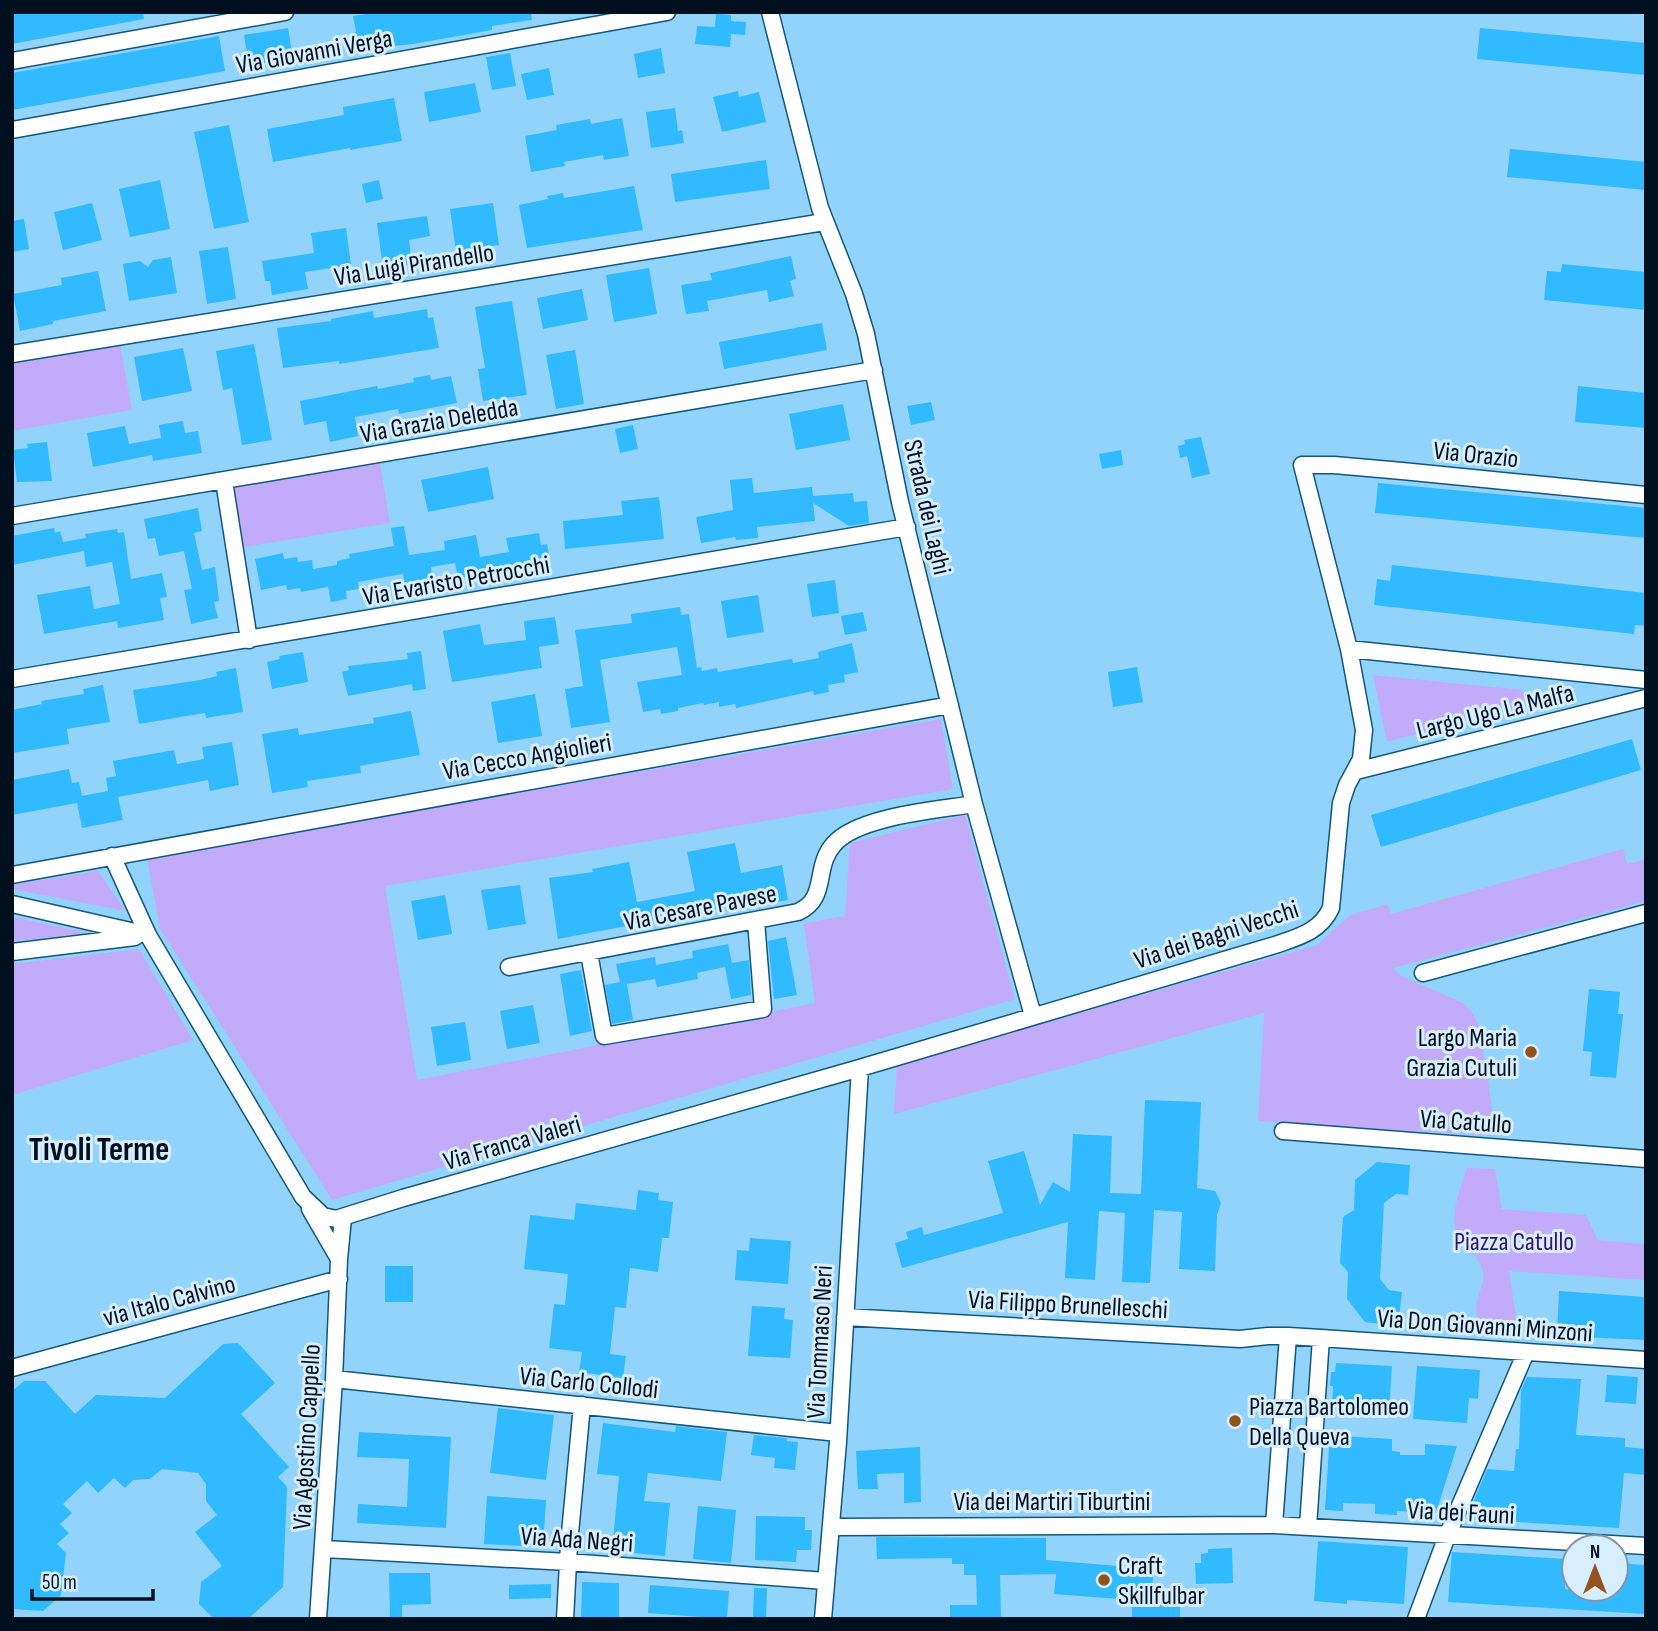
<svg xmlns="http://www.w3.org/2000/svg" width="1658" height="1631" viewBox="0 0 1658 1631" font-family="'Sofia Sans Condensed',sans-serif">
	<rect width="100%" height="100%" fill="#92d3fb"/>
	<!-- green -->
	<path fill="#c2acfa" d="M120 344 132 410 12 431V362Z
		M380 463 390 523 244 547 234 487Z
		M1373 675 1523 690 1527 700 1526 704 1387 742Z
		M941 719 953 789 385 886 417 1080 815 1003 804 923 845 916 850 843 965 815 1015 999 332 1200 160 929 147 858Z
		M1623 849 1627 864 1646 859V901L1393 968 1400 975 1465 1004 1473 1014 1480 1027 1496 1136 1258 1121 1264 1013 894 1114 897 1065 1317 945 1350 915 1388 904 1391 914Z
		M98 871 126 911 12 889V885Z
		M12 917 90 933 12 941Z
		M139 949 193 1040 12 1095V964Z
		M1467 1168 1495 1169 1502 1209 1586 1215 1598 1240 1646 1244V1280L1509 1271 1519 1338C1491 1336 1469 1335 1478 1298 1480 1289 1485 1281 1483 1272 1480 1256 1468 1253 1461 1242 1446 1220 1460 1190 1467 1168Z"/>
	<!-- building -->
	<path fill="#31baff" d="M12 12H143L144 19 12 44Z
		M379 12H531L532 20 492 26V30L413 44 355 50 352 33 356 32 353 16Z
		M716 14 731 15V21L746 22 745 35 731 34 730 47 695 44 697 26 715 27Z
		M288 28 293 58 249 66 244 35Z
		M1480 28 1646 43V75L1477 59Z
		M219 36 225 71 12 110V73Z
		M661 48 665 73 638 78 634 54Z
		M510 53 516 86 492 90 486 57Z
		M549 68 554 95 527 100 521 74Z
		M475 83 481 112 429 122 424 92Z
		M738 91 739 97 759 92 766 122 722 132 713 97Z
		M394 98 402 141 350 150V148L273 162 267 129 344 115 343 107Z
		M675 108 678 131 682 130 684 143 651 148 646 112Z
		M622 118 629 156 604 160 603 155 564 162 565 166 531 172 525 136 557 130 556 125 590 119 591 124Z
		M229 125 249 222 214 229 194 132Z
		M1510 149 1646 162V190L1507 177Z
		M766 160 770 189 675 202 671 174Z
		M160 180 170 229 130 237 119 189Z
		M379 180 383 199 366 203 362 184Z
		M634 186 643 230 527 248 519 205 548 199 547 196 563 193 564 198Z
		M92 203 102 240 63 250 54 212Z
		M493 203 499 245 456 251 450 209Z
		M427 216 430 236 409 240 412 265 383 268 377 223Z
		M24 219 29 249 12 252V221Z
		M346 228 351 265 305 272 308 289 272 295 270 281H265L262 261 314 253 311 233Z
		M228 247 236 299 207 304 199 251Z
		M791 256 796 279 790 281 794 296 769 302 767 290 707 301 709 311 686 314 681 285 712 280 710 273Z
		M171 257 177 293 129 301 123 264 140 261 148 267 153 260Z
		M1562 264 1646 272V310L1544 300 1547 271 1561 272Z
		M649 268 657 314 614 322 606 275Z
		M98 271 106 311 53 321V324L20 331 13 294 62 285 61 278Z
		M582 289 588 320 543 329 537 298Z
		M512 301 527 395 483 401 478 369 485 368 475 307Z
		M427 309 428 318 433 317 439 348 339 364V361L283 368 277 328 331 321V319L373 311 374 318Z
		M822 323 827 350 724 369 719 342Z
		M254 344 272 440 242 445 232 388 223 390 216 351Z
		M183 348 192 391 142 401 134 357Z
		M575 350 584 404 556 409 546 355Z
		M430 375 431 380 451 376 457 403 399 414 398 409 355 417 358 436 330 442 326 421 304 425 300 401 377 386 378 389 414 382 413 378Z
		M1578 386 1646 393V428L1575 422Z
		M931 402 935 420 911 425 907 406Z
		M843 404 850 440 796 450 789 414Z
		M183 421 185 433 198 431 202 453 153 461 152 455 93 467 87 433 125 426 129 444 161 438 159 425Z
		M633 425 638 449 620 453 615 429Z
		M1201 437 1210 474 1192 478 1187 456 1180 458 1178 446 1185 444 1184 440Z
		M47 442 52 481 17 482 13 450 28 448 27 444Z
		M1121 450 1123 465 1102 469 1099 454Z
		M488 467 494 499 428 512 421 480Z
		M752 478 754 493 812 487 813 496 853 493 854 502 867 501 869 523 849 526 813 503 815 521 757 527 758 538 736 540 735 537 701 543 696 517 733 510 730 480Z
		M1378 483 1646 508V538L1375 513Z
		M659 497 664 539 565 549 563 521 623 515 621 501Z
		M198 508 202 531 194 533 202 570 215 567 219 601 214 602 218 618 191 624 184 590 192 589 184 551 159 556 155 538 148 539 144 519Z
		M404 526 409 555 445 550 444 541 476 535 480 557 509 552 506 538 539 533 541 545 547 544 552 569 505 577 504 569 458 578 455 563 431 567 433 586 405 590 403 574 358 582 359 589 346 591 347 599 331 602 328 587 301 592 300 588 287 590 286 585 261 590 255 559 283 553 284 559 297 557 298 562 312 560 313 569 337 565V561L350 558 349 554 394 546 391 528Z
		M54 528 55 533 60 531 63 542 86 538 85 534 117 529 118 533 124 532 131 579 162 573 167 597 160 598 164 620 118 628 117 621 44 634 37 595 90 586 94 609 120 604 112 562 86 567 84 551 12 565V536Z
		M1392 565 1646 593V626L1635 625 1634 634 1374 605 1377 579 1390 581Z
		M835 580 839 613 812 617 807 584Z
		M758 595 764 632 727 638 721 601Z
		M680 607 681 615 689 614 697 668 701 667 702 671 717 668 718 672 792 659 793 663 819 658 818 652 852 643 858 672 844 675 845 682 828 685 829 692 814 695 813 691 736 708 735 704 719 707V702L704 705 703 703 678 708V711L661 714 660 709 643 712 637 682 682 675 677 647 610 658 600 660 610 722 571 728 565 689 583 686 575 630 632 623 631 614Z
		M863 612 867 631 845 635 841 616Z
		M555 617 559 644 539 647 542 668 452 682 443 631 480 624 484 645 526 640 524 621Z
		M421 651 426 689 413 691 412 684 348 696 342 672 349 670 348 666 408 659 407 653Z
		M303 652 308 682 272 689 267 662 280 659 279 656Z
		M1137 667 1143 702 1113 707 1108 672Z
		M236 668 243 712 206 718 205 713 139 724 133 690 200 680 217 676 216 672Z
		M103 685 110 722 67 729 69 744 12 753V710L42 704 41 701 84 694 83 689Z
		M535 694 542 736 498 743 491 702Z
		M411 711 420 755 360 766 361 773 307 781 308 787 272 793 262 734 298 728 299 735 374 723 373 718Z
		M1632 739 1641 770 1381 847 1371 815Z
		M232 742 239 785 210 791 208 780 118 797 123 820 82 828 77 803 12 815V780L69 769 72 783 79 782 82 796 108 791 106 778 116 776 113 761 174 750 177 764 204 759 202 747Z
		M735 843 741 873 782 865 788 900 765 904 764 900 558 939 549 878 593 872 592 869 629 862 637 902 695 891 687 852Z
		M520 885 526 924 488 930 481 890Z
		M445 895 452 934 418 940 411 901Z
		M786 937 797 995 774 999 768 941Z
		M728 944 732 963 749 960 751 995 731 999 725 967 697 973 698 979 657 987 655 979 627 984 633 1020 612 1024 605 985 620 982 616 964 655 957 656 965 693 958 692 951Z
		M581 970 592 1031 570 1036 560 974Z
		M1589 989 1620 992 1618 1014H1623L1616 1078 1590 1076 1592 1052 1583 1051Z
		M533 1005 540 1043 507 1049 500 1011Z
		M465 1022 471 1060 437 1066 431 1027Z
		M1145 1100 1201 1102 1197 1188 1215 1191 1221 1203 1217 1215 1215 1271 1179 1269 1182 1212 1154 1210 1150 1283 1122 1282 1125 1213 1099 1211 1095 1280 1065 1278 1068 1222 902 1268 895 1243 908 1239 906 1232 922 1227 924 1235 1003 1213 988 1161 1024 1151 1040 1205 1053 1182 1070 1192 1073 1134 1112 1136 1110 1193 1141 1194Z
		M1377 1162 1410 1165 1408 1195 1396 1194 1384 1203 1380 1279 1389 1290 1402 1292 1398 1326 1365 1322 1347 1299 1348 1272 1340 1263 1343 1217 1354 1210 1355 1180Z
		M638 1190 659 1193 658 1200 673 1202 669 1238H662L658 1272 630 1268 626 1308 615 1307 610 1354 626 1356 623 1378 579 1372 582 1352 549 1348 554 1304 565 1305 568 1274 524 1269 530 1215 574 1220 576 1203 636 1210Z
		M750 1238 791 1241 788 1284 735 1280 737 1250 749 1251Z
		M385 1266H413V1302H385Z
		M1559 1291 1646 1297V1340L1557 1336Z
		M752 1306 785 1308 784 1319 793 1320 790 1358 748 1356Z
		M238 1343 275 1383 241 1414 289 1467 278 1477 287 1487 283 1587 248 1619H214L199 1604 201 1582 222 1566 195 1532 217 1515 206 1501V1484L198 1473 162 1469 150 1479 133 1480 125 1488 114 1478 98 1493 87 1481 63 1504 72 1513 60 1524 69 1533 57 1544 66 1553 61 1595 43 1611 12 1609V1391L24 1381H45L75 1414 96 1395 165 1398 223 1344Z
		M1336 1363 1392 1366 1389 1414 1332 1410 1333 1386H1330L1331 1372H1335Z
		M1417 1366 1480 1370 1478 1399 1469 1398 1467 1423 1413 1419Z
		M1607 1375 1638 1377 1636 1404 1605 1402Z
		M1527 1377 1581 1379 1576 1435 1625 1438V1447L1646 1449V1475L1624 1473 1619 1528 1466 1519 1487 1469 1514 1471 1516 1449H1519L1521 1390Z
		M498 1408 554 1415 546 1480 490 1473Z
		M603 1423 675 1432 676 1426 727 1432 721 1481 648 1473 644 1501 670 1503 665 1556 612 1551 619 1476 597 1474Z
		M359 1432 451 1437 446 1528 357 1523 358 1504 407 1507 409 1459 357 1457Z
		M754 1435 787 1438V1441L798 1442 795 1470 774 1468 775 1458 751 1455Z
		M1338 1436 1392 1439V1451L1400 1452V1455H1425V1444L1457 1446 1436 1513 1397 1511V1515L1375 1514V1504L1343 1503V1511L1325 1510 1329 1447 1337 1448Z
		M920 1447 921 1502 904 1503V1473L877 1474 878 1489H858L856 1451Z
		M487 1496 546 1500 543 1547 484 1544Z
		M698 1506 736 1510 731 1563 693 1559Z
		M756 1516 805 1517V1530H812L811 1550H797L796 1562 755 1560Z
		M876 1537 1046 1538V1560L1154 1569 1151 1597H1180V1619H1132V1600L1054 1594 1056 1574 1000 1575 1001 1619H950V1605H977L976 1575H964V1564H952V1558L877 1559Z
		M1318 1541 1408 1547 1404 1604 1347 1600V1604L1314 1601Z
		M1232 1548 1233 1583 1196 1584 1195 1563H1201V1554L1208 1553V1549Z
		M1452 1552 1567 1559 1565 1589H1616V1563L1646 1565V1614L1448 1602Z
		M389 1573H430L431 1604 402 1605V1619H390Z
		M582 1582 619 1583V1619H581Z
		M551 1584V1598L509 1599V1585Z
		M650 1585 729 1591 727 1619 648 1613Z
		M754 1588H767L766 1619H753Z"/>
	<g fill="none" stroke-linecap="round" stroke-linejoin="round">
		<defs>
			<path id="street" d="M770 12 820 208 854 294 866 334 900 502 974 804 1033 1016
				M12 61 285 12
				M12 130 667 12
				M12 354 824 222
				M224 481 249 640
				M12 516 874 370
				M1349 649 1646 680
				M12 679 907 527
				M1356 771 1646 698
				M112 856 148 935 303 1197 323 1216 336 1219 403 1198 853 1070 1275 945C1298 937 1320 932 1331 908L1341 803 1347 785 1361 759 1364 730 1349 649 1302 465H1334L1402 471 1646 495
				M12 875 950 705
				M12 904 148 935
				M12 952 135 937
				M589 953 604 1036 763 1009 756 921
				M509 967 798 912C829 898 813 867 834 844 858 816 938 810 974 804
				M1423 973 1646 913
				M1283 1131 1646 1159
				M310 1209 339 1259
				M845 1317 1240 1339 1268 1336H1288
				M1321 1338 1646 1360
				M12 1368 339 1279
				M334 1379 838 1433
				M1274 1525 1288 1336 1321 1338 1308 1527
				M831 1527 1274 1525 1646 1546
				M324 1549 568 1562 826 1581
				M318 1619 334 1379 339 1259 343 1218
				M565 1619 569 1544 582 1405
				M823 1619 838 1442 860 1068
				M1416 1619 1447 1536 1526 1352"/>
		</defs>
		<!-- street casing -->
		<use href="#street" stroke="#11577a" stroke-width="19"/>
		<!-- street -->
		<use href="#street" stroke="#fff" stroke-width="16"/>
	</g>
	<!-- markers -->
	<g fill="#92521b" stroke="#d7eefe" stroke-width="2.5">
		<circle cx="1531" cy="1052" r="7"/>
		<circle cx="1235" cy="1421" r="7"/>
		<circle cx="1104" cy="1580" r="7"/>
	</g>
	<g text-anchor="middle" stroke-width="6" stroke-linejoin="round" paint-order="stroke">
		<!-- street labels -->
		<g font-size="26" fill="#00101e" stroke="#d7eefe">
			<text transform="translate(314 51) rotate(-10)" y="9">Via Giovanni Verga</text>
			<text transform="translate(414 264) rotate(-9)" y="9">Via Luigi Pirandello</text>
			<text transform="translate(439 420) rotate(-10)" y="9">Via Grazia Deledda</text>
			<text transform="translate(1476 454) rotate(6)" y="9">Via Orazio</text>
			<text transform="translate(928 507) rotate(77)" y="9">Strada dei Laghi</text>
			<text transform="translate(456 580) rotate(-10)" y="9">Via Evaristo Petrocchi</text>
			<text transform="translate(1495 711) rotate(-14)" y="9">Largo Ugo La Malfa</text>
			<text transform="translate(527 756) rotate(-10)" y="9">Via Cecco Angiolieri</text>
			<text transform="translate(700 907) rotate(-11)" y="9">Via Cesare Pavese</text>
			<text transform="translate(1216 934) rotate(-18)" y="9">Via dei Bagni Vecchi</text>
			<text transform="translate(1466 1121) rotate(4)" y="9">Via Catullo</text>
			<text transform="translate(512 1142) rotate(-16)" y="9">Via Franca Valeri</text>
			<text transform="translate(169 1300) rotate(-15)" y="9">via Italo Calvino</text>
			<text transform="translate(1068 1304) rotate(3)" y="9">Via Filippo Brunelleschi</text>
			<text transform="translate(1485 1325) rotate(4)" y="9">Via Don Giovanni Minzoni</text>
			<text transform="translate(819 1342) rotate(-87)" y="9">Via Tommaso Neri</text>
			<text transform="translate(589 1382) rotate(6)" y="9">Via Carlo Collodi</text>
			<text transform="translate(306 1437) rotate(-87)" y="9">Via Agostino Cappello</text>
			<text x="1052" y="1510">Via dei Martiri Tiburtini</text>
			<text transform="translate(1461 1512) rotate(3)" y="9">Via dei Fauni</text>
			<text transform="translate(577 1539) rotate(4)" y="9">Via Ada Negri</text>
		</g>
		<!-- poi labels -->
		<g font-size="26" fill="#00101e" stroke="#d7eefe" text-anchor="start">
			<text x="1517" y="1046" text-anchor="end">Largo Maria<tspan x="1517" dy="30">Grazia Cutuli</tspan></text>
			<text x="1249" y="1415">Piazza Bartolomeo<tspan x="1249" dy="30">Della Queva</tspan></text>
			<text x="1118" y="1574">Craft<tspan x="1118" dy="30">Skillfulbar</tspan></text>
		</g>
		<!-- park labels -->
		<g font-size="26" fill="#3a136e" stroke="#d7eefe">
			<text x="1514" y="1250">Piazza Catullo</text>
		</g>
		<!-- district labels -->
		<g font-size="33" font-weight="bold" fill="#00101e" stroke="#d7eefe">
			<text x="99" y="1160">Tivoli Terme</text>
		</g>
	</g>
	<!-- border -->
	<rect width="1658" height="1631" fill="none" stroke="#00101e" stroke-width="28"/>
	<!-- north arrow -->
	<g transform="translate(1595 1568)"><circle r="33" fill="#d7eefe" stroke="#8195a4" stroke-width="2"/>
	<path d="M0-5L12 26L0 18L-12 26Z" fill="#92521b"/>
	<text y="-10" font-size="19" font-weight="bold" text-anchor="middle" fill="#00101e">N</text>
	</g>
	<!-- scale -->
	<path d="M32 1589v10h121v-10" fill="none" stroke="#00101e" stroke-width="3.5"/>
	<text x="42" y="1589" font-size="21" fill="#00101e" stroke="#d7eefe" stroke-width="5" paint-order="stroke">50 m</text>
</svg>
